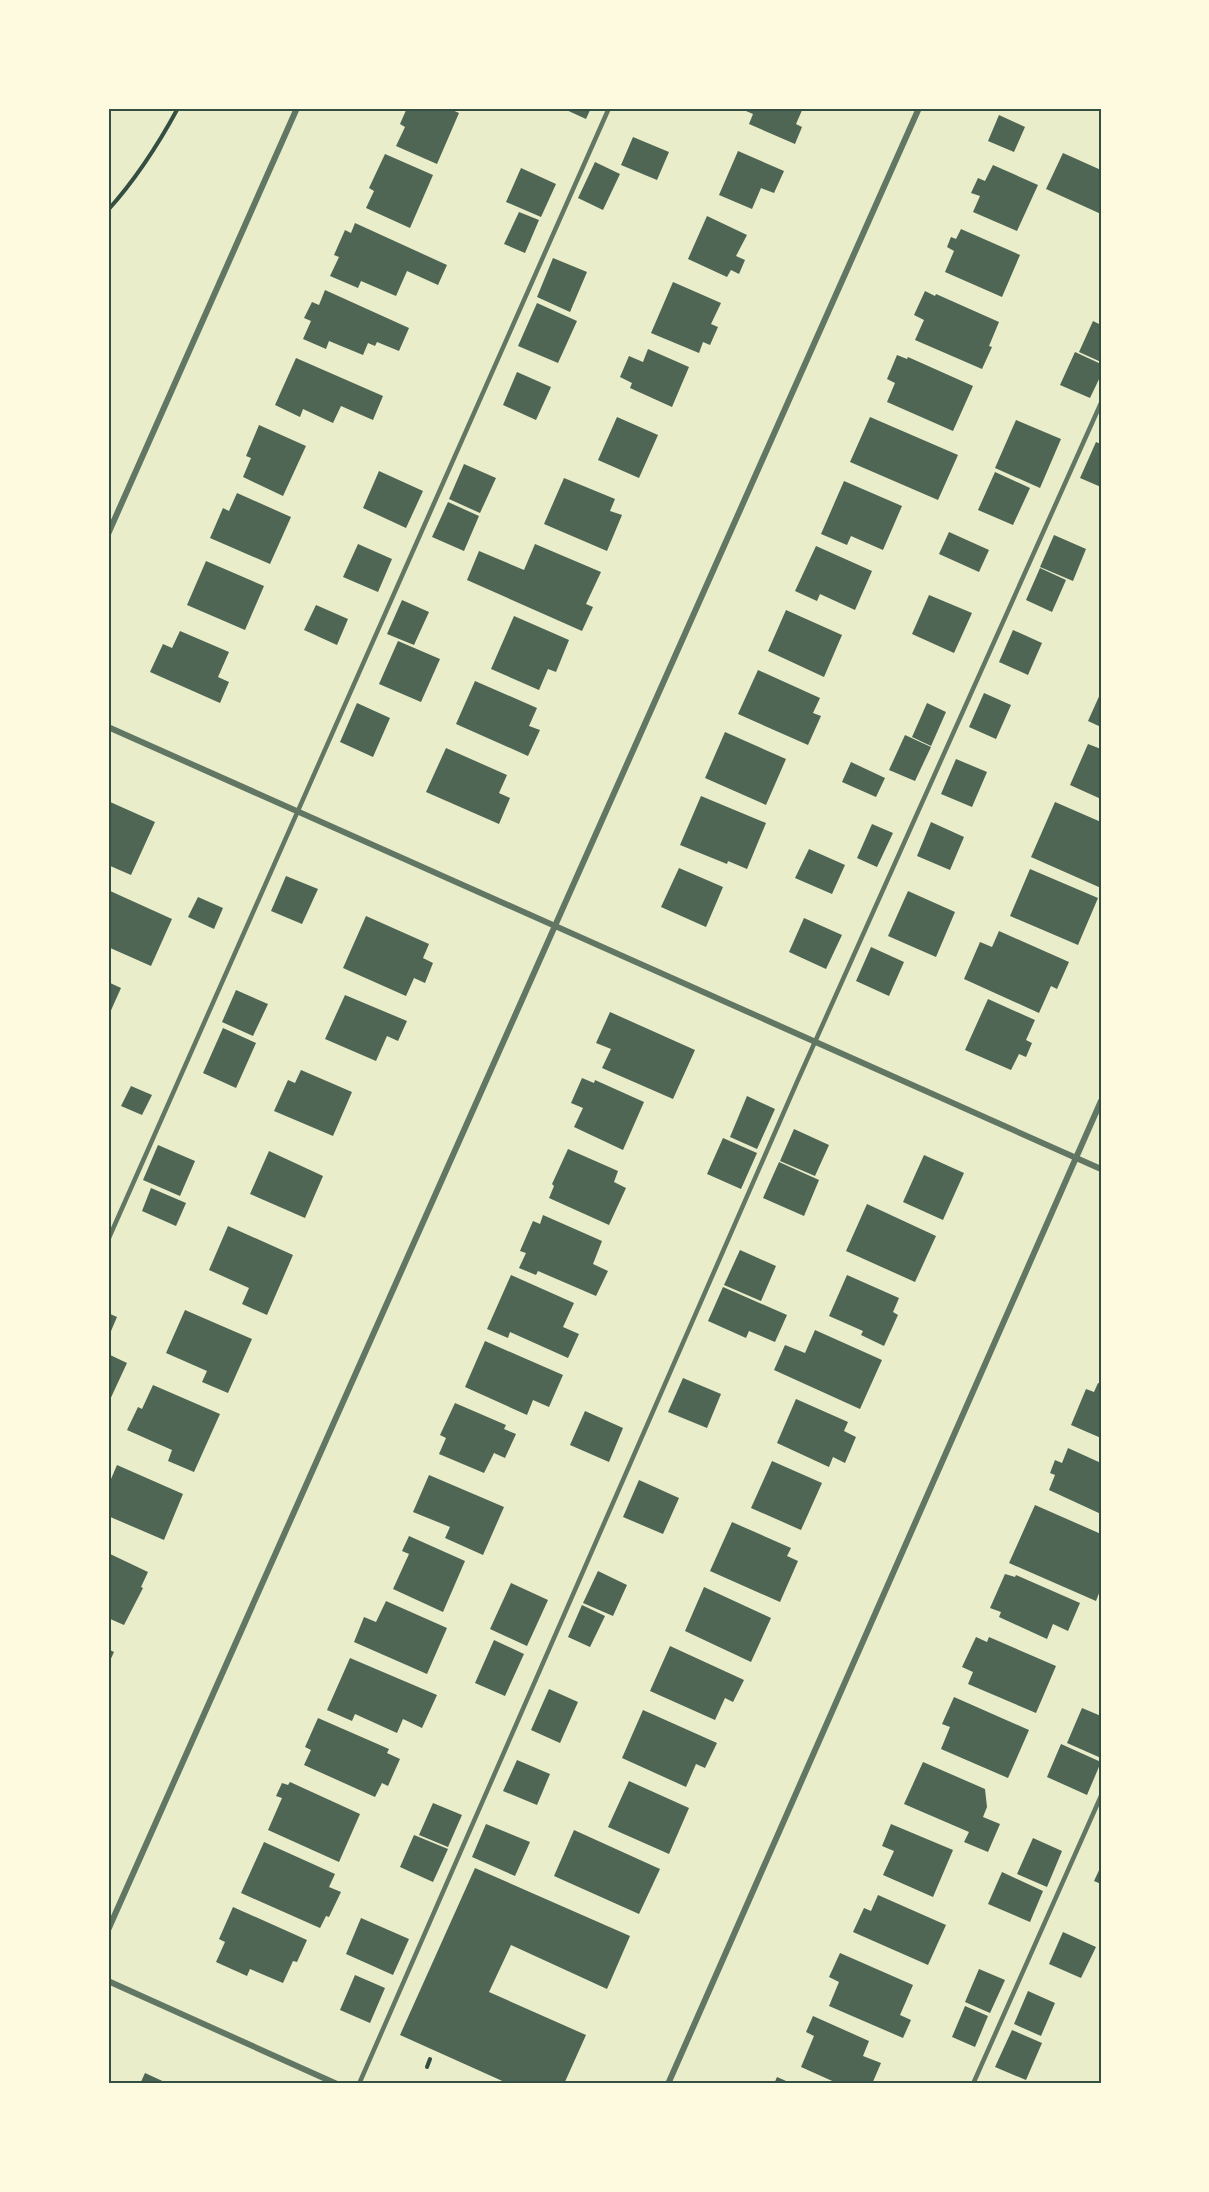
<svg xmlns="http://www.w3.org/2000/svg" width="1209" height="2192" viewBox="0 0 1209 2192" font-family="'Varela Round',sans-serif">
	<rect width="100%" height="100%" fill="#e9edc9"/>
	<!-- building -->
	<path fill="#4f6655" d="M407 108H448L459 113 437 164 396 146 405 127 400 124Z
		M562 108H591L586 119Z
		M739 108H803L796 124 802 127 795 144 749 124 753 114Z
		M999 115 1025 127 1014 152 988 141Z
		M633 137 669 152 657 180 621 165Z
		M738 151 784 171 774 193 761 188 752 209 719 195Z
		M1063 153 1101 170V214L1046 189Z
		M385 154 433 175 410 228 366 208 374 191 369 188Z
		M595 162 620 174 603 210 578 198Z
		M993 165 1038 185 1017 231 973 212 980 196 971 193 978 178 985 181Z
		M521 168 556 184 541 217 506 202Z
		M519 212 539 220 525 253 504 244Z
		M707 216 747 235 736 256 745 260 739 274 731 270 727 277 688 259Z
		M355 223 447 265 438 285 407 271 396 296 361 281 358 288 330 276 339 257 334 255 345 230 351 233Z
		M961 229 1020 255 1002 297 945 272 954 251 947 247 951 237 956 239Z
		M553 258 587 272 570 312 537 297Z
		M673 282 721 303 711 324 718 327 710 345 703 342 699 353 651 333Z
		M325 290 409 328 399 351 377 342 375 346 368 343 363 355 329 341 326 349 303 339 311 321 304 318 312 302 319 305Z
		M925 291 935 296 936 294 999 322 989 346 992 347 982 369 915 340 924 320 914 315Z
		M537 303 577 321 558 363 518 346Z
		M1093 321 1101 325V362L1079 352Z
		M648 349 689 367 672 407 630 388 632 383 620 377 629 356 643 362Z
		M1075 352 1101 364V375L1090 398 1060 385Z
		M897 355 907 359 908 357 973 386 953 431 887 402 895 383 887 379Z
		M296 358 383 396 373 420 341 406 333 423 303 409 300 417 275 405Z
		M517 372 551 387 536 420 503 405Z
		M617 417 658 435 639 478 598 460Z
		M870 417 958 455 938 500 850 462Z
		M1016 420 1061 439 1040 488 995 468Z
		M259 425 306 446 283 496 243 477 251 458 246 456Z
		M1096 442 1101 444V487L1080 478Z
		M464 464 496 478 480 513 449 499Z
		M379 471 423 491 406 528 363 508Z
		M995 472 1030 488 1013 525 978 510Z
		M564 478 615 499 610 511 622 515 607 551 544 524Z
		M844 481 902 506 883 550 851 536 847 545 821 534Z
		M237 493 291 517 270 564 210 538 223 508 229 511Z
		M448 502 479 516 464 551 432 537Z
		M949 532 989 550 979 572 939 554Z
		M1054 535 1086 549 1073 581 1040 567Z
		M358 544 392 559 378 592 343 577Z
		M535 544 601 572 586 604 593 607 582 631 467 580 479 551 524 570Z
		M816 546 872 571 855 610 820 594 817 601 795 591Z
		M206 561 264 586 245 630 187 605Z
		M1040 568 1066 580 1052 612 1026 600Z
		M929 595 972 613 954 653 912 634Z
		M402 600 429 612 414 645 387 634Z
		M316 605 348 619 337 645 304 630Z
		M786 610 842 635 824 677 768 651Z
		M514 616 569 640 556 672 548 669 539 690 491 669Z
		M1013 630 1042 643 1028 675 999 662Z
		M180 631 229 652 218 677 229 682 220 703 150 672 163 644 172 648Z
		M398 641 440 659 421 702 379 684Z
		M758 670 820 698 813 713 821 716 808 745 738 714Z
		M475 681 537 708 529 726 540 730 528 756 456 724Z
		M1101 692V727L1088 721Z
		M984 693 1011 705 996 739 969 727Z
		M357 703 390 718 373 757 340 742Z
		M927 703 946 712 931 746 912 737Z
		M725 732 786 759 766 805 705 778Z
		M905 735 931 747 915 781 889 770Z
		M1088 744 1101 749V799L1070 785Z
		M446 748 507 775 499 793 510 798 499 824 426 792Z
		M956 759 987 772 972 807 941 794Z
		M851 762 885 778 876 797 842 782Z
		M701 796 766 823 747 869 728 861 727 864 680 845Z
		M108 801 155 822 131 875 108 865Z
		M1055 802 1101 822V888L1031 857Z
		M931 822 964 837 950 870 917 856Z
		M872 824 893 833 877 867 857 858Z
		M809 849 845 865 832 894 795 878Z
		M679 868 723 887 706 927 661 907Z
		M1030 869 1098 898 1078 945 1010 916Z
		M286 876 318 889 302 924 271 911Z
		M108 890 172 919 151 966 108 947Z
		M908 891 955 912 936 957 888 936Z
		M198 897 223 908 214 929 188 917Z
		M366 916 429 944 423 958 433 963 425 983 414 978 406 996 343 968Z
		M804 918 842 935 826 969 789 952Z
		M999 931 1069 962 1057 989 1051 986 1039 1013 964 979 980 942 992 947Z
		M871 947 904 962 889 996 856 981Z
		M108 982 121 988 108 1017Z
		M236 990 268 1004 253 1036 222 1022Z
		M345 995 407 1021 398 1041 387 1036 376 1061 325 1039Z
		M988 999 1035 1020 1026 1040 1032 1043 1026 1057 1019 1054 1011 1070 965 1050Z
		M610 1012 695 1050 673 1099 602 1068 611 1049 596 1043Z
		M223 1028 256 1043 236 1088 203 1073Z
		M301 1070 352 1092 333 1136 274 1111 288 1080 295 1083Z
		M582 1078 594 1083 595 1080 644 1102 623 1150 574 1127 583 1108 571 1103Z
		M131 1086 152 1095 142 1115 121 1106Z
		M747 1096 775 1109 757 1149 730 1137Z
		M794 1129 829 1145 815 1176 780 1161Z
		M723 1138 757 1153 741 1189 707 1174Z
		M158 1145 195 1161 180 1196 143 1180Z
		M568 1149 618 1171 614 1182 626 1188 609 1225 549 1198 554 1186 552 1184Z
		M269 1151 323 1176 305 1218 250 1194Z
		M924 1155 964 1173 943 1220 903 1202Z
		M779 1162 819 1180 804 1216 763 1198Z
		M151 1188 186 1203 176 1226 142 1211Z
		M867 1204 936 1236 915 1282 846 1251Z
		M543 1215 602 1241 593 1264 608 1271 596 1296 538 1271 536 1275 519 1268 526 1253 520 1251 533 1221 540 1224Z
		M228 1226 293 1255 267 1315 242 1304 249 1288 209 1270Z
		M740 1250 776 1266 761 1301 724 1285Z
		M511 1275 574 1303 563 1327 579 1334 568 1358 510 1332 508 1338 487 1329Z
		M847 1275 899 1298 893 1312 898 1315 884 1346 861 1335 863 1331 829 1316Z
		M723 1287 787 1315 775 1342 749 1331 746 1338 708 1321Z
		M185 1310 252 1339 228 1393 202 1382 207 1371 166 1353Z
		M108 1313 117 1317 108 1338Z
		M815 1330 882 1360 860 1409 774 1370 785 1345 805 1353Z
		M485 1341 563 1375 549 1407 533 1400 527 1415 465 1387Z
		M108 1354 127 1363 108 1404Z
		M683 1378 721 1394 707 1428 668 1412Z
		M1098 1383 1101 1384V1438L1071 1425 1086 1389 1094 1392Z
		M153 1385 220 1414 194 1472 168 1461 172 1450 127 1430 138 1407 142 1409Z
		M796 1399 848 1422 844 1431 856 1437 845 1463 833 1457 829 1467 777 1443Z
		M455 1403 506 1425 504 1429 516 1434 505 1458 494 1453 484 1473 439 1454 446 1438 440 1435Z
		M585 1411 623 1428 609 1462 570 1445Z
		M1068 1448 1101 1463V1514L1049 1490 1055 1475 1050 1473 1055 1460 1062 1463Z
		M772 1461 822 1483 801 1530 751 1508Z
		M117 1465 183 1494 164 1540 108 1516V1486Z
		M429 1475 504 1507 483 1555 445 1538 450 1527 413 1512Z
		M639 1480 679 1498 663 1534 623 1517Z
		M1035 1505 1101 1534V1588L1096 1601 1009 1563Z
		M732 1522 791 1548 787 1556 798 1561 780 1602 710 1571Z
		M409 1536 465 1561 443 1612 393 1589 409 1554 402 1551Z
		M108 1553 148 1572 141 1587 143 1588 124 1625 108 1618Z
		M598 1571 627 1585 613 1616 583 1603Z
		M1005 1574 1015 1577 1016 1575 1080 1603 1068 1631 1053 1624 1047 1639 999 1617 1001 1612 990 1608Z
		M511 1583 548 1600 527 1646 490 1629Z
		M704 1587 771 1618 751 1662 685 1631Z
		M386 1601 447 1628 427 1674 354 1642 364 1617 376 1622Z
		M582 1605 605 1616 590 1647 568 1637Z
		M976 1637 987 1642 989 1637 1056 1666 1036 1713 968 1684 973 1672 962 1667Z
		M494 1640 524 1654 505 1696 475 1683Z
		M670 1646 744 1680 733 1702 725 1698 715 1720 650 1691Z
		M108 1649 114 1652 108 1665Z
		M350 1658 437 1695 422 1728 403 1719 397 1733 355 1714 352 1721 327 1710Z
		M549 1689 578 1702 560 1743 531 1730Z
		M954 1697 1029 1730 1008 1778 941 1749 950 1727 942 1724Z
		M1082 1708 1101 1716V1758L1067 1743Z
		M643 1710 717 1743 705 1768 696 1764 686 1787 622 1758Z
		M318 1718 389 1749 387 1753 400 1759 388 1786 382 1783 375 1797 304 1765 311 1750 305 1747Z
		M1061 1744 1101 1762 1087 1795 1047 1777Z
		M517 1760 550 1774 537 1805 503 1791Z
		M923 1762 985 1789 987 1807 983 1817 1000 1824 988 1852 964 1842 969 1832 904 1804Z
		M629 1781 689 1808 669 1854 608 1827Z
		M290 1782 360 1814 339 1862 268 1830 282 1798 276 1796 282 1783 288 1785Z
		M433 1803 462 1815 448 1847 419 1835Z
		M486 1824 530 1842 515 1876 472 1857Z
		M891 1824 953 1850 933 1897 883 1875 894 1851 882 1846Z
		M574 1830 660 1869 639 1914 554 1876Z
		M414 1835 448 1849 433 1882 400 1867Z
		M1033 1838 1062 1851 1047 1887 1017 1874Z
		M264 1842 335 1874 329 1887 341 1892 329 1917 326 1916 320 1928 241 1893Z
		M1101 1866V1884L1094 1881Z
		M475 1868 630 1936 607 1989 511 1945 489 1992 586 2035 564 2084H509L400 2035Z
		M1002 1872 1043 1891 1030 1922 988 1904Z
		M878 1895 946 1925 928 1965 853 1932 864 1908 871 1911Z
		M233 1907 307 1940 297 1962 293 1961 283 1983 250 1969 247 1976 216 1962 225 1942 219 1939Z
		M361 1918 409 1939 393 1975 346 1954Z
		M1063 1932 1096 1947 1081 1978 1049 1964Z
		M840 1953 913 1985 900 2015 911 2020 903 2038 829 2006 839 1982 829 1977Z
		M979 1969 1005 1980 990 2013 965 2002Z
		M355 1975 385 1988 370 2023 340 2010Z
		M1028 1991 1055 2003 1041 2036 1014 2024Z
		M965 2006 988 2016 975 2047 952 2037Z
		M813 2016 869 2041 863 2056 881 2063 872 2084H839L801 2067 814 2036 806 2032Z
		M1012 2030 1042 2043 1026 2080 995 2067Z
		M145 2073 169 2084H140Z
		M777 2077 793 2084H774Z"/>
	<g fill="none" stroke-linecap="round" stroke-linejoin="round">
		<!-- path -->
		<path stroke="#344e41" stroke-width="4" d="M108 210C136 179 158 145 178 108
			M427 2067 430 2059"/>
		<!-- service -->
		<path stroke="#617663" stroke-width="4.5" d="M108 1240 609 108
			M359 2084 797 1082 1101 403
			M973 2084 1101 1796"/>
		<!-- minor -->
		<path stroke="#617663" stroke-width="6" d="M108 534 297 108
			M108 727 1101 1169
			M108 1930 919 108
			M108 1981 337 2084
			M668 2084 1101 1101"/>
	</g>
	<!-- border -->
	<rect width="1209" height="2192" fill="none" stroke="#fefae0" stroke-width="219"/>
	<rect x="110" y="110" width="990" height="1972" fill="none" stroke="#344e41" stroke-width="2"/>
</svg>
